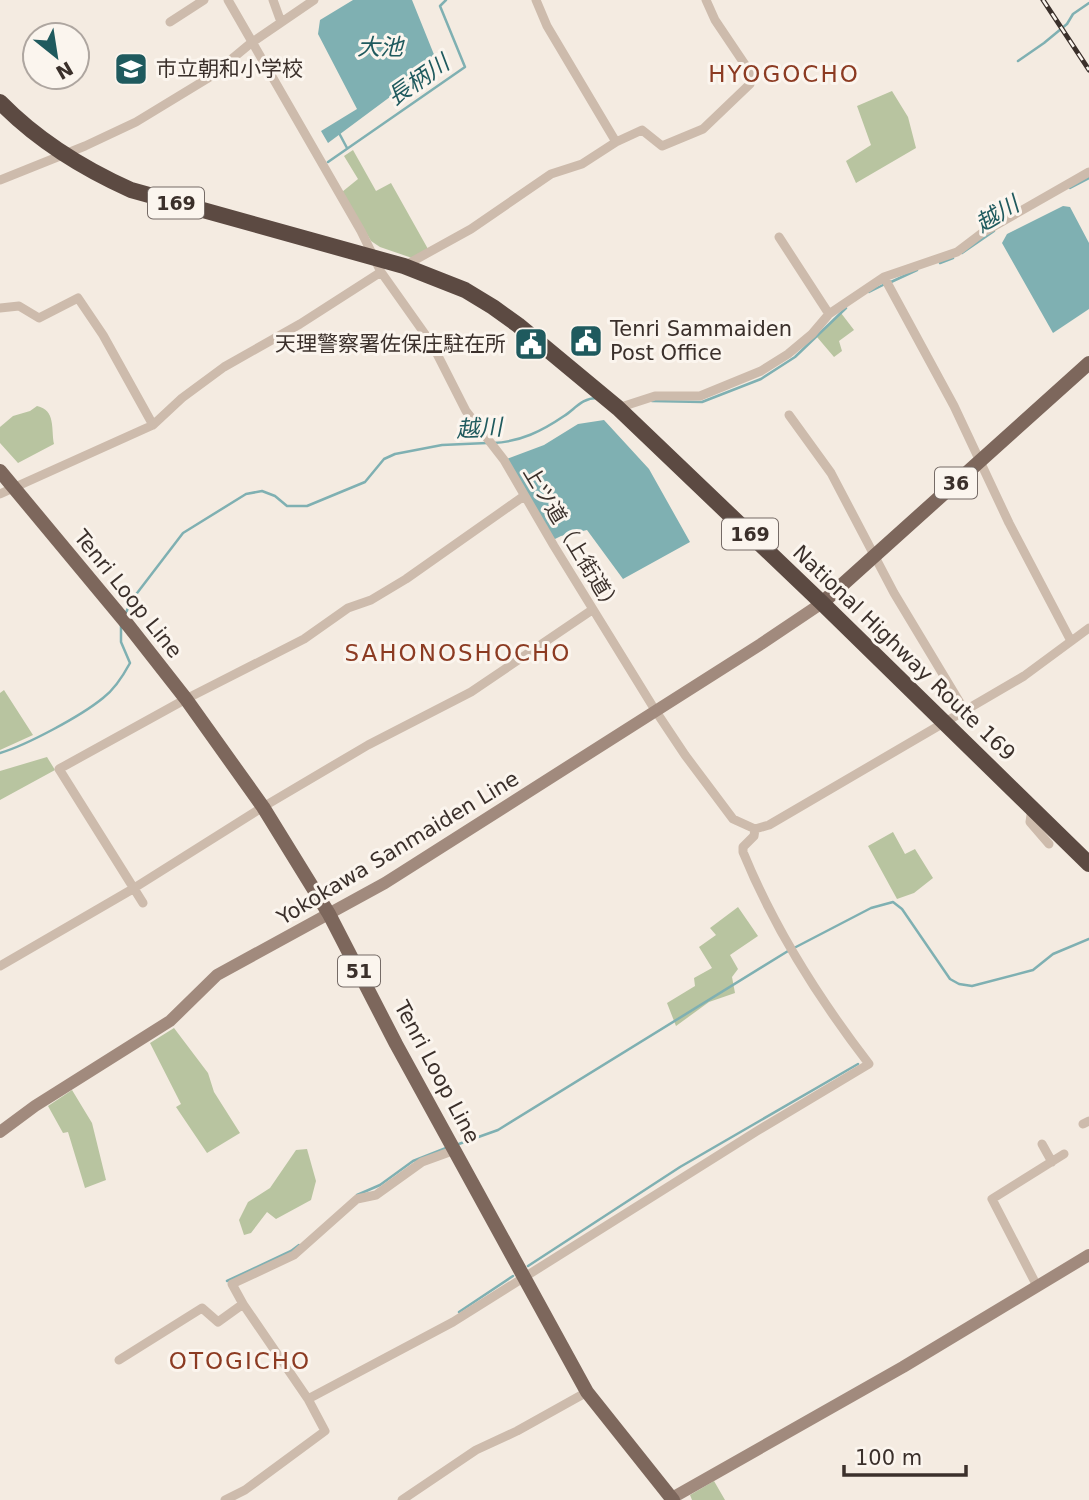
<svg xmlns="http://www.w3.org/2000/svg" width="1089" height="1500" viewBox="0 0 1089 1500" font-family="'DejaVu Sans','Noto Sans JP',sans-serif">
	<rect width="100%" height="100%" fill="#f4ebe1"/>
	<!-- green -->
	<path fill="#b8c4a0" d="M892 91 908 117 916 148 856 183 846 161 871 145 857 106Z
		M353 150 376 191 391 183 428 249 412 258 380 247 371 241 342 192 358 179 344 156Z
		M841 313 854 330 839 341 842 351 834 357 817 337Z
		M37 406C56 410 51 429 54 444L18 463 0 443V427L13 416 30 411Z
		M4 690 33 735 0 750V693Z
		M47 757 55 770 0 800V771Z
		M893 832 905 854 915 849 933 878 914 893 897 899 868 846Z
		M738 907 758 936 730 955 738 969 732 977 735 993 709 1002 676 1026 667 1003 695 986 694 978 712 968 699 947 716 935 710 928Z
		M174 1028 208 1073 214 1092 240 1133 207 1153 176 1107 181 1104 150 1043Z
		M72 1090 92 1123 106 1180 85 1188 68 1132 63 1133 48 1106Z
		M307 1149 316 1181 311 1200 276 1219 267 1212 251 1233 244 1235 239 1220 248 1202 270 1188 296 1150Z
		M714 1481 725 1500H692L690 1495Z"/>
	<!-- water -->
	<path fill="#7fb0b2" d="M353 0H412L437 62 328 143 321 131 357 109 318 34 320 20Z
		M1063 206 1070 207 1089 243V309L1053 333 1002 243 1007 234Z
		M604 420 649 469 690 542 623 579 587 530 561 536 551 541 504 460 544 445 578 424Z"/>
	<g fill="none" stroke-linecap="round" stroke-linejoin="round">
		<!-- stream -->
		<path stroke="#7fb0b2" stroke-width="2.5" d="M1018 61 1044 43 1067 24 1073 14 1089 3
			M339 133 347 148
			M328 162 465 67 440 6 446 0
			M1070 188 1089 178
			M962 253 994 231
			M940 263 953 258
			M891 282 917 270
			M869 292 885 284
			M652 401 702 402 761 379 795 357 846 308
			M493 443C520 442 542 431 564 416 575 409 582 398 597 398
			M125 615 131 601 183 533 246 494 262 491 275 496 287 506H307L365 482 384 459 395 454 442 445 487 443
			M0 753C27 745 81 716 103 698 115 689 123 676 130 663L121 642V624
			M794 948 871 908 893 902 902 909 950 979 959 984 972 986 1033 970 1053 954 1089 939
			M456 1145 498 1130 788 951
			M357 1195 380 1185 413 1161 446 1148
			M528 1266 680 1167 858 1064
			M227 1281 291 1251 299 1245
			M459 1312 513 1276"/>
		<!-- street -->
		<path stroke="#cdbbac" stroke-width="9" d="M273 0 281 22
			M536 0 547 26 616 142
			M170 22 204 0
			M0 180 85 146 136 122 210 77 251 43 314 0
			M779 237 829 314
			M404 266 471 229 551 174 582 164 616 142 642 130 662 146 703 129 750 84 752 75 715 20 706 0
			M884 277 954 406 1009 523 1071 641
			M0 308 19 306 39 318 78 298 103 335 153 425
			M618 408 655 396H700L761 371 788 354 812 334 829 314 884 277 957 252 982 233 1089 172
			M789 415 831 473 894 593 965 711
			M0 494 153 425 182 398 224 367 300 324 381 272
			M1035 811 1031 815 1030 822 1049 844
			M755 829 769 825 1024 676 1089 628
			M143 903 59 769 186 699 304 639 348 608 371 600 406 579 524 496
			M0 966 131 890 263 807 368 745 471 692 592 610
			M1083 1124 1089 1121
			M1042 1144 1052 1162
			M1037 1286 992 1199 1064 1154
			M243 1304 308 1399
			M119 1360 202 1308 218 1322 243 1304 232 1284 294 1255 357 1199 376 1195 422 1162 455 1150
			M225 1500 245 1490 325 1431 308 1399 453 1322 757 1131 869 1064C819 999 774 928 743 852V847L754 836 755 829 733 819 685 755 655 710 554 546 504 460 466 411 432 344 381 272 361 231 228 0
			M402 1500 476 1450 517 1431 587 1392"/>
		<!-- secondary -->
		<path stroke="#a18a7d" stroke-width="12" d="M0 1132 35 1106 170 1021 217 975 385 883 761 644 822 603
			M672 1498 903 1367 1089 1255"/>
		<!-- primary -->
		<path stroke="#7d675c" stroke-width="14" d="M0 471 128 625 186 699 263 807 329 914 396 1044 587 1392 673 1500
			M822 603 1089 363"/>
		<!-- highway -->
		<path stroke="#5c4a42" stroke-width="16" d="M0 102C38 141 82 168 131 190L404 266 465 290 493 307 518 325 618 408 822 603 1089 864"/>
		<defs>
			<path id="rail" d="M1043 0 1089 70"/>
		</defs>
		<!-- rail casing -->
		<use href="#rail" stroke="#3b302b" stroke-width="5"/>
		<!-- rail -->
		<use href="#rail" stroke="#fbf5ee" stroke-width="2.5" stroke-dasharray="8" stroke-linecap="butt"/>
	</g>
	<!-- icons -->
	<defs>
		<symbol id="school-square" viewBox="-11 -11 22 22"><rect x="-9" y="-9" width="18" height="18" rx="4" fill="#1f5a5e" stroke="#fbf5ee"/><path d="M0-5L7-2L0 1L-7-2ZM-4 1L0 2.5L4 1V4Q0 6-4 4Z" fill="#fff"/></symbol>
		<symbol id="civic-square" viewBox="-11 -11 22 22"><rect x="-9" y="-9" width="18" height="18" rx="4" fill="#1f5a5e" stroke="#fbf5ee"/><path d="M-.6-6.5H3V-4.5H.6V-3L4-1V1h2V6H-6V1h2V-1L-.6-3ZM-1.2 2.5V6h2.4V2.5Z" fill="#fff"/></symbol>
	</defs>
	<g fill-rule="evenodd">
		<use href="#school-square" x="112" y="50" width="38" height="38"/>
		<use href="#civic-square" x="567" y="322" width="38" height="38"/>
		<use href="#civic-square" x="512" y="325" width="38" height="38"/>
	</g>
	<g text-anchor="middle" stroke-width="6" stroke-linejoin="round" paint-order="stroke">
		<!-- shield labels -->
		<g fill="#fbf5ee" stroke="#756b66" stroke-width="2">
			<rect x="148" y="187.5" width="56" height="31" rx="5"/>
			<rect x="935" y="467.5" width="42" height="31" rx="5"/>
			<rect x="722" y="518.5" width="56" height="31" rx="5"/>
			<rect x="338" y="955.5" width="42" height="31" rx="5"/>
		</g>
		<g font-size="19" font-weight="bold" fill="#3b302b">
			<text x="176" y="210">169</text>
			<text x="956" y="490">36</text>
			<text x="750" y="541">169</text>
			<text x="359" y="978">51</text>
		</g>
		<!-- poi labels -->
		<g font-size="21" fill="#3b302b" stroke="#fbf5ee" text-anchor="start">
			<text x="156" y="76">市立朝和小学校</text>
			<text x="610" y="336">Tenri Sammaiden<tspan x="610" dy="24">Post Office</tspan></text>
			<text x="506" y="351" text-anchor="end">天理警察署佐保庄駐在所</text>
		</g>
		<!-- street labels -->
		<g font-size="21" fill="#3b302b" stroke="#fbf5ee">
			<text transform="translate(572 540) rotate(59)" y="7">上ツ道（上街道）</text>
			<text transform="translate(128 594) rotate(51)" y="7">Tenri Loop Line</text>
			<text transform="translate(904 653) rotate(44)" y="7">National Highway Route 169</text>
			<text transform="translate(398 848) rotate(-31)" y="7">Yokokawa Sanmaiden Line</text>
			<text transform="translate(437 1072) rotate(62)" y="7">Tenri Loop Line</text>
		</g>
		<!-- water labels -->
		<g font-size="23" font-style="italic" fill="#1f5a5e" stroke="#fbf5ee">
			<text x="380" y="55">大池</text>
			<text transform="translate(418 80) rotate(-35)" y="8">長柄川</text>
			<text transform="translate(997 214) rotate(-31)" y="8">越川</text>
			<text transform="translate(479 428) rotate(-3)" y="8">越川</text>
		</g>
		<!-- neighbourhood labels -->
		<g font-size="23" letter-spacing="2" fill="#8c3b22" stroke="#fbf5ee">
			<text x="784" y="82">HYOGOCHO</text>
			<text x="458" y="661">SAHONOSHOCHO</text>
			<text x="240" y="1369">OTOGICHO</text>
		</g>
	</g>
	<!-- north arrow -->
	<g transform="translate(56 56) rotate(150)"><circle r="33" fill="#fbf5ee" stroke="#aea6a0" stroke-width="2"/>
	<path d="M0-5L12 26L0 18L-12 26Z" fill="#1f5a5e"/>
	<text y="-10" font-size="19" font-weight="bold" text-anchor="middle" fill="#3b302b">N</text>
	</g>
	<!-- scale -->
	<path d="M844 1465v10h122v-10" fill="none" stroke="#3b302b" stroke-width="3.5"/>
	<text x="855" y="1465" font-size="21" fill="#3b302b" stroke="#fbf5ee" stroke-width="5" paint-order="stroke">100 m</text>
</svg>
